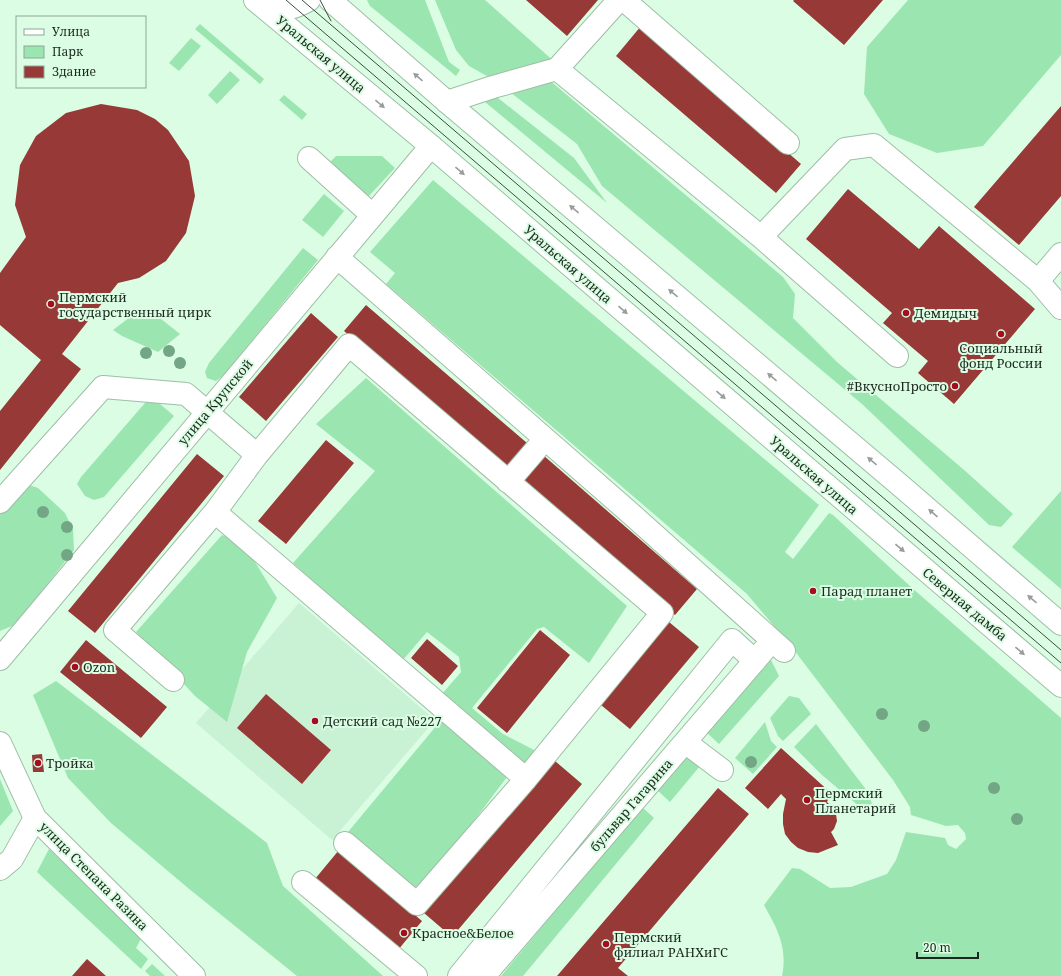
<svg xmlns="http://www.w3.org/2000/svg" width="1061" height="976" viewBox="0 0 1061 976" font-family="'Noto Serif',serif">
	<rect width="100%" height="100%" fill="#dbfde3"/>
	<!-- built -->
	<path fill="#c9f1d3" d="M299 603 435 720 332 840 196 723Z"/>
	<!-- green -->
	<path fill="#9be5b0" d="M367 0H425L449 62 460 70 456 76 370 6Z
		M435 0H485L557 64 494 80 469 66 456 50Z
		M908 0H1061V55L983 146 937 153 889 134 864 94 867 47Z
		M200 24 264 79 260 84 195 29Z
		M191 38 201 46 179 71 169 63Z
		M230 71 240 80 217 104 208 95Z
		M548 79 783 277 795 294 793 318 837 362 963 469 1013 514 1001 527 989 525 862 404 602 186 577 144 506 89Z
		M493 94 574 158 607 203 485 102Z
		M284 95 307 114 302 120 279 100Z
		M336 156H382L395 168 367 198 327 165Z
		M433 180 819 505 785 552 793 559 829 513 833 515 911 587 1061 718V976H782C788 948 777 928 764 905L792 868 800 869 830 888 851 887 887 874 896 860 906 832 945 838 948 845 956 849 966 839 965 833 958 825 946 826 911 815 910 807 893 780 794 650 747 594 386 284 395 273 370 252Z
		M324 194 344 211 323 237 302 220Z
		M303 248 318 260 224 375 216 381 207 378 205 372 209 363Z
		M151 311 180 334 158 352 122 336 113 330 134 314Z
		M366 378 627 606 589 663 544 627 537 629 472 708 503 734 536 751 521 769 442 694 461 672 459 657 427 632 402 661 293 563 375 471 316 424Z
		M151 396 174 416 104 497 94 500 85 496 77 484 81 477Z
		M23 483 38 488 65 513 73 530 74 550 21 618 12 626 0 631V511Z
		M1061 491V589L1012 547Z
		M222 535 244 544 277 598 247 652 227 722 195 696 136 632Z
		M769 656 779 676 719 744 705 731Z
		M56 681 267 843 283 886 383 976H297L188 888 111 823 68 778 33 695Z
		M789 696 799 698 811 714 783 741 778 736 770 718Z
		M442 719 507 777 436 871 413 889 348 832Z
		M765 722 771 741 777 747 753 774 735 758Z
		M816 724 868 792 872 804 867 813 822 775 794 747Z
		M686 754 700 766 670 802 656 789Z
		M0 779 13 811 0 826Z
		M642 807 654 818 523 976H501Z
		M49 849 96 893 144 933 136 948 148 959 141 969 37 872Z
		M152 964 165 976H150L145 971Z"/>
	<!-- building -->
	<path fill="#973937" d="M526 0H598L567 36Z
		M794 0H883L844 45 793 1Z
		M641 26 801 164 776 193 616 56Z
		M101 104 137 110 155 119 168 130 189 161 195 196 186 233 166 261 139 278 118 283 62 354 81 369 0 470V411L41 360 0 325V273L26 237 15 205 20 165 36 136 66 113Z
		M1061 106V196L1019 245 974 207Z
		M848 189 919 249 939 226 1035 309 954 404 918 373 928 361 883 323 892 313 806 239Z
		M366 305 527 443 505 469 344 331Z
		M311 313 338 337 266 421 239 397Z
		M326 440 354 463 286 544 258 521Z
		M197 454 224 476 95 633 68 611Z
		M543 455 697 589 675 615 520 482Z
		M669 622 699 647 630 729 601 705Z
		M540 630 570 655 507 733 477 708Z
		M427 639 458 666 442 685 411 658Z
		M86 640 167 707 141 738 60 672Z
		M266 694 331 750 302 784 237 728Z
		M781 748 831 793 827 802 832 807 836 814 837 821 834 829 831 832 838 845 818 853 808 852 798 848 791 842 785 834 783 824V814L786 799 781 794 768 809 745 788Z
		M42 754 44 772H33L32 755Z
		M555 761 582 784 452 937 424 913Z
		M718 788 749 814 618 968 628 976H557Z
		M339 850 422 921 398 950 315 879Z
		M87 959 106 976H72Z"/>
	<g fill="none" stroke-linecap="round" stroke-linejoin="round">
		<defs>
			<path id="minor" d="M624 0 788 143
				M557 69 761 237 845 149 874 145 1038 281 1061 308
				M447 102 493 87 557 69 619 0
				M309 158 372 215
				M761 237 897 356
				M337 257 629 512 784 651
				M1038 281 1061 254
				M508 482 545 439
				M0 502 103 387 186 394 257 455
				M215 512 526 779
				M0 659 431 146
				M173 680 115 630 215 512 257 455 349 345 662 613 526 779 417 904 345 843
				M685 742 722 770
				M0 743 35 818 194 976
				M0 869 12 859 35 818
				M303 882 416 976
				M459 976 732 640 755 661
				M484 976 764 650"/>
			<path id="major" d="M255 0 431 146 1061 686
				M330 0 447 102 901 486 1061 624
				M265 7C283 11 293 9 309 0"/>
		</defs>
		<!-- minor casing -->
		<use href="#minor" stroke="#9ebea6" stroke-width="24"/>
		<!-- major casing -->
		<use href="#major" stroke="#9ebea6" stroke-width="24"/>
		<!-- minor -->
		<use href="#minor" stroke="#fff" stroke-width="22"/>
		<!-- major -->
		<use href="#major" stroke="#fff" stroke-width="22"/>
		<!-- tram -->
		<path stroke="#3c4c40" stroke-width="1" d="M286 0 1061 663
			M302 0 1061 650
			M320 0 331 21"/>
	</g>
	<!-- trees -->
	<g fill="#72a684">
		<circle cx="169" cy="351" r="6"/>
		<circle cx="146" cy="353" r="6"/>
		<circle cx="180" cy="363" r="6"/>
		<circle cx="43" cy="512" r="6"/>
		<circle cx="67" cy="527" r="6"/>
		<circle cx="67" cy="555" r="6"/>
		<circle cx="882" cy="714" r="6"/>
		<circle cx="924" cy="726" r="6"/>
		<circle cx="751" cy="762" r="6"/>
		<circle cx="994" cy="788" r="6"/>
		<circle cx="1017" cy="819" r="6"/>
	</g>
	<!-- one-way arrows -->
	<defs><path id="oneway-solid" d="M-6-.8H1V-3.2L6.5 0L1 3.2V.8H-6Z"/></defs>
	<g fill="#999e9a">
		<use href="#oneway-solid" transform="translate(418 77) rotate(-139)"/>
		<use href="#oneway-solid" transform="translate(380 104) rotate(40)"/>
		<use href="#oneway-solid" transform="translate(460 171) rotate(41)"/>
		<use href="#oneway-solid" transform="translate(574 209) rotate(-140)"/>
		<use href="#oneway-solid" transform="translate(673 293) rotate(-140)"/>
		<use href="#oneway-solid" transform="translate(623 310) rotate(41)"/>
		<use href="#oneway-solid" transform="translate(772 377) rotate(-140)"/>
		<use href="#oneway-solid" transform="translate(721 395) rotate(41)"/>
		<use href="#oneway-solid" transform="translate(872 461) rotate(-140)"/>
		<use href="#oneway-solid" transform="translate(933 513) rotate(-139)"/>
		<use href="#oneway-solid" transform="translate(900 548) rotate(40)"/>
		<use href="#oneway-solid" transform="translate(1032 599) rotate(-139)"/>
		<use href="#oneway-solid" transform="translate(1020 651) rotate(40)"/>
	</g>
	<!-- markers -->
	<g fill="#a50c1f" stroke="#dbfde3" stroke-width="1.5">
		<circle cx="51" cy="304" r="4"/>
		<circle cx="906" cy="313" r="4"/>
		<circle cx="1001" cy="334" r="4"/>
		<circle cx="955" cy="386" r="4"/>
		<circle cx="813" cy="591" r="4"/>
		<circle cx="75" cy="667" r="4"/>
		<circle cx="315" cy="721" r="4"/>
		<circle cx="38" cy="763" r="4"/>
		<circle cx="807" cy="800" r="4"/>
		<circle cx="404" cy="933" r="4"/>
		<circle cx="606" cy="944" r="4"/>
	</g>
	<g text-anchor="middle" stroke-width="4" stroke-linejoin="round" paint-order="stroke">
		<!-- street labels -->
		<g font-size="13" fill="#1c281f" stroke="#dbfde3">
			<text transform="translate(321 54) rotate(40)" y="5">Уральская улица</text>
			<text transform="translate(568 264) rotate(41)" y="5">Уральская улица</text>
			<text transform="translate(215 402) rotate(-50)" y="5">улица Крупской</text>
			<text transform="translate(814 475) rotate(41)" y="5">Уральская улица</text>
			<text transform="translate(965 604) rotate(40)" y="5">Северная дамба</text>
			<text transform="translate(631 805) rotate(-49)" y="5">бульвар Гагарина</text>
			<text transform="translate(94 876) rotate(45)" y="5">улица Степана Разина</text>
		</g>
		<!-- poi labels -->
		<g font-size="13" fill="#1c281f" stroke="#dbfde3" text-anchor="start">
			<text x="59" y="302">Пермский<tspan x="59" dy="15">государственный цирк</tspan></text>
			<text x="914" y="318">Демидыч</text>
			<text x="1001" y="353" text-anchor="middle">Социальный<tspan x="1001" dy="15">фонд России</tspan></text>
			<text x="947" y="391" text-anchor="end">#ВкусноПросто</text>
			<text x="821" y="596">Парад планет</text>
			<text x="83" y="672">Ozon</text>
			<text x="323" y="726">Детский сад №227</text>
			<text x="46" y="768">Тройка</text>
			<text x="815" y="798">Пермский<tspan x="815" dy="15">Планетарий</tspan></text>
			<text x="412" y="938">Красное&amp;Белое</text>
			<text x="614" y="942">Пермский<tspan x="614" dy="15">филиал РАНХиГС</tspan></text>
		</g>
	</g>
	<!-- legend -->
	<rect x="16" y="16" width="130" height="72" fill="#dbfde3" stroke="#8fa895"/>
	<rect x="24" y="29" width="20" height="6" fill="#ffffff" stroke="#8fa895"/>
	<text x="52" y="36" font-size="12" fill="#1c281f">Улица</text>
	<rect x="24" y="46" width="20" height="12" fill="#9be5b0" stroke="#8fa895"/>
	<text x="52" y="56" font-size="12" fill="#1c281f">Парк</text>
	<rect x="24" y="66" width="20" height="12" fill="#973937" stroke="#8fa895"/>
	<text x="52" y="76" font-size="12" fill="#1c281f">Здание</text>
	<!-- scale -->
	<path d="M917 952v6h61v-6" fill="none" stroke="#1c281f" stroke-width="2"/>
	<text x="923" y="952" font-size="12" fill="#1c281f" stroke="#dbfde3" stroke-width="3" paint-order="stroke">20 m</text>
</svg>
